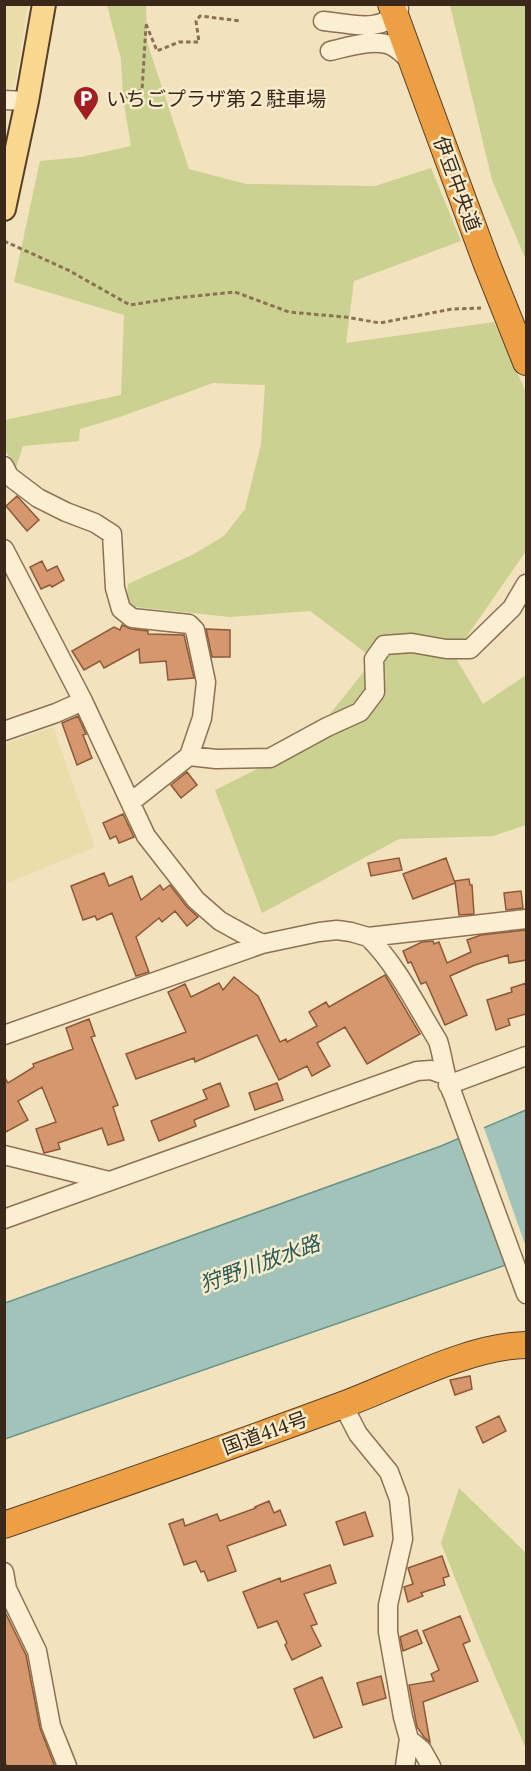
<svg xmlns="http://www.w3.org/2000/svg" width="531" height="1771" viewBox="0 0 531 1771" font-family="Lora,'Noto Sans JP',serif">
	<rect width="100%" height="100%" fill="#f2e2bd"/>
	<!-- farmland -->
	<path fill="#e9dea9" d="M5 5H28L15 84 5 93Z
		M53 727 95 847 5 884V744Z"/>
	<!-- green -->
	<path fill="#cbd190" d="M107 5H146L147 42 189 169 246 184 375 186 431 168 461 241 354 281 346 343 494 322 526 392V551L454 655 483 704 526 675V825L493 836 399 839 262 913 215 790 305 745 374 659 310 611 230 617 126 606 128 584 194 554 224 536 245 509 261 444 265 385 213 383 120 417 80 429 79 441 23 446 16 468 5 450V420L121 395 124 315 14 282 40 161 81 157 131 146 123 98 121 59Z
		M450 5H526V260L492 180Z
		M459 1488 526 1553V1749L481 1643 441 1543Z"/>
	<!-- water -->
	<path fill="#a1c3b9" stroke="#679287" stroke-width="1.5" d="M526 1110V1258L5 1439V1303L441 1146Z"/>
	<!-- pier -->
	<path fill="#f2e2bd" d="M483 1125 526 1247V1261L508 1268 460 1134Z"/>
	<!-- building -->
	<path fill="#d5986e" stroke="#8e5837" stroke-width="1.5" d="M17 496 39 520 27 531 6 506Z
		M42 561 47 571 57 566 64 580 52 587 50 585 41 589 30 567Z
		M122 625 131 629 148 631V634L184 635 194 678 168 680 166 661 140 663 139 649 104 668 100 661 84 670 72 651 114 627 120 630Z
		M206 629 230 630V657H212Z
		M78 716 86 734 83 735 92 758 77 765 62 723Z
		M187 772 197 785 181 798 171 785Z
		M123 814 134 837 119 843 116 836 110 839 103 823Z
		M399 858 402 870 371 876 368 863Z
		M446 858 455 883 413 899 403 874Z
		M104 873 109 886 132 876 141 900 160 885 163 890 170 885 187 907 198 917 187 926 175 911 162 922 159 918 136 937 149 972 136 976 112 913 97 920 95 916 83 920 71 886Z
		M469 879 470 885H472L474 914 459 915 455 881Z
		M521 891 523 908 506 910 504 893Z
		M526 930V960L509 963 508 955 475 965 450 976 467 1015 445 1025 426 982 421 984 411 962 408 963 403 951 422 942 433 941 434 944 439 942 447 963 471 952 467 940 481 935Z
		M385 975 420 1034 367 1064 345 1027 317 1043 330 1066 312 1076 307 1066 279 1080 257 1035 195 1062 194 1058 136 1079 126 1054 186 1032 168 992 185 984 191 997 219 983 223 990 234 977 258 996 280 1042 286 1039 287 1042 317 1026 309 1012 326 1002 329 1007Z
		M526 983V1014L508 1019 510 1025 496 1030 487 1000 512 992 511 988Z
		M89 1019 95 1036 91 1037 118 1105 113 1107 124 1140 108 1145 102 1128 58 1143 60 1149 44 1153 36 1129 56 1122 42 1087 18 1101 28 1120 4 1133V1076L8 1083 34 1067 33 1064 73 1049 66 1028Z
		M220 1083 229 1106 194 1120 196 1126 159 1141 151 1121 207 1099 203 1090Z
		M277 1083 283 1100 255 1110 249 1093Z
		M470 1376 472 1389 455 1395 450 1380Z
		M499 1416 506 1431 483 1443 476 1427Z
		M269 1501 274 1513 280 1510 286 1525 227 1546 236 1571 208 1581 204 1571 201 1572 196 1561 184 1565 169 1524 183 1519 185 1526 217 1514 220 1521 256 1508 255 1507Z
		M365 1512 373 1536 344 1545 336 1522Z
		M442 1556 449 1576 443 1578 445 1585 421 1593 423 1596 408 1602 404 1587 413 1584 408 1568Z
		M330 1565 336 1583 304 1594 317 1624 311 1626 321 1646 292 1660 285 1645 287 1643 277 1621 258 1628 243 1592 280 1578 281 1582Z
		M4 1610 26 1655 40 1728 55 1767H7L4 1759Z
		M460 1616 470 1641 463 1644 478 1681 423 1702 430 1742 424 1737 417 1727 409 1685 434 1681 431 1674 439 1670 423 1631Z
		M417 1630 422 1643 403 1651 400 1637Z
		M381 1676 386 1698 363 1705 357 1683Z
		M322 1677 342 1727 314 1738 294 1689Z"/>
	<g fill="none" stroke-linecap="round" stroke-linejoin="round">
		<defs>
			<path id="minor" d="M323 21C348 23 383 35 399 9L398 6
				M330 51C348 47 374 38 392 46 400 50 406 57 411 62
				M4 100 27 101
				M4 466 9 476 38 498 66 512 95 523 112 534 115 588 121 609 132 618 189 624 195 630 206 682 202 718 189 756
				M4 549 83 701 146 836 196 900 220 921 262 944
				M4 731 56 713 83 701
				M131 802 189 756 216 759 270 758 327 727 360 712 375 692 374 659 384 645 412 643 446 649H470L512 608 526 584
				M368 937C397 965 417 1007 438 1041 444 1060 444 1077 453 1095L526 1294
				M4 1035 262 944 319 932 337 930 351 932 368 937 526 919
				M448 1085 526 1056
				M4 1155 109 1181
				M4 1219 417 1071 431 1070 445 1075
				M343 1405 358 1434 389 1472 399 1499 403 1539 388 1605V1632L403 1717 409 1739 405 1766
				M4 1572 7 1589 37 1651 51 1726 67 1766
				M409 1739 422 1750 431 1766"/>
			<path id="major" d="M4 209 27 101 44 4"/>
			<path id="highway" d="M391 4 486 262 526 362
				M4 1525C117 1486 229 1447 340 1406 395 1386 468 1346 526 1345"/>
		</defs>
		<!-- minor casing -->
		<use href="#minor" stroke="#8c7154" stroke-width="21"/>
		<!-- major casing -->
		<use href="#major" stroke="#593f29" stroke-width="26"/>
		<!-- highway casing -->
		<use href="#highway" stroke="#593f29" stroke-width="28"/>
		<!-- path -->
		<path stroke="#8c7154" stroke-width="3" stroke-dasharray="4.5 3" stroke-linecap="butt" d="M146 24 157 51 179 42H199L196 21 200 16 241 21
			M123 98 142 90 146 26
			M4 241 68 270 130 305 175 298 235 292 289 312 345 317 380 323 452 309 481 308"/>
		<!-- minor -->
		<use href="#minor" stroke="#fcefd1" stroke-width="18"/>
		<!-- major -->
		<use href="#major" stroke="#fbd890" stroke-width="22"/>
		<!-- highway -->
		<use href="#highway" stroke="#ec9f43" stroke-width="26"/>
	</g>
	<!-- icons -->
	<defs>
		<symbol id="parking-pin" viewBox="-11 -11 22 30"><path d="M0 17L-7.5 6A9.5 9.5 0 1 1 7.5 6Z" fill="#a21e20" stroke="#f9eccd"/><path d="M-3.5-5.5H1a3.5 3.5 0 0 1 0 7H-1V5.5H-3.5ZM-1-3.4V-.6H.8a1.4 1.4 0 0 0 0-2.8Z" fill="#fff"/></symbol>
	</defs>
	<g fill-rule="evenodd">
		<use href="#parking-pin" x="71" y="84" width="30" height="40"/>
	</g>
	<g text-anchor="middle" stroke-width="5" stroke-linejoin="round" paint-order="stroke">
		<!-- poi labels -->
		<g font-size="20" fill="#3a291b" stroke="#f9eccd" text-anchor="start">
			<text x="106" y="106">いちごプラザ第２駐車場</text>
		</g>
		<!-- street labels -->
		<g font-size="20" fill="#3a291b" stroke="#f9eccd">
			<text transform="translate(457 184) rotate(70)" y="7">伊豆中央道</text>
			<text transform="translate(265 1433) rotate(-20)" y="7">国道414号</text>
		</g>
		<!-- water labels -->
		<g font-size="21" font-style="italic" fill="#285b57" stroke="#f9eccd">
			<text transform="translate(260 1264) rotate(-20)" y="7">狩野川放水路</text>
		</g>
	</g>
	<!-- border -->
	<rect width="531" height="1771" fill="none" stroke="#3a291b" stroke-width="12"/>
</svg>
